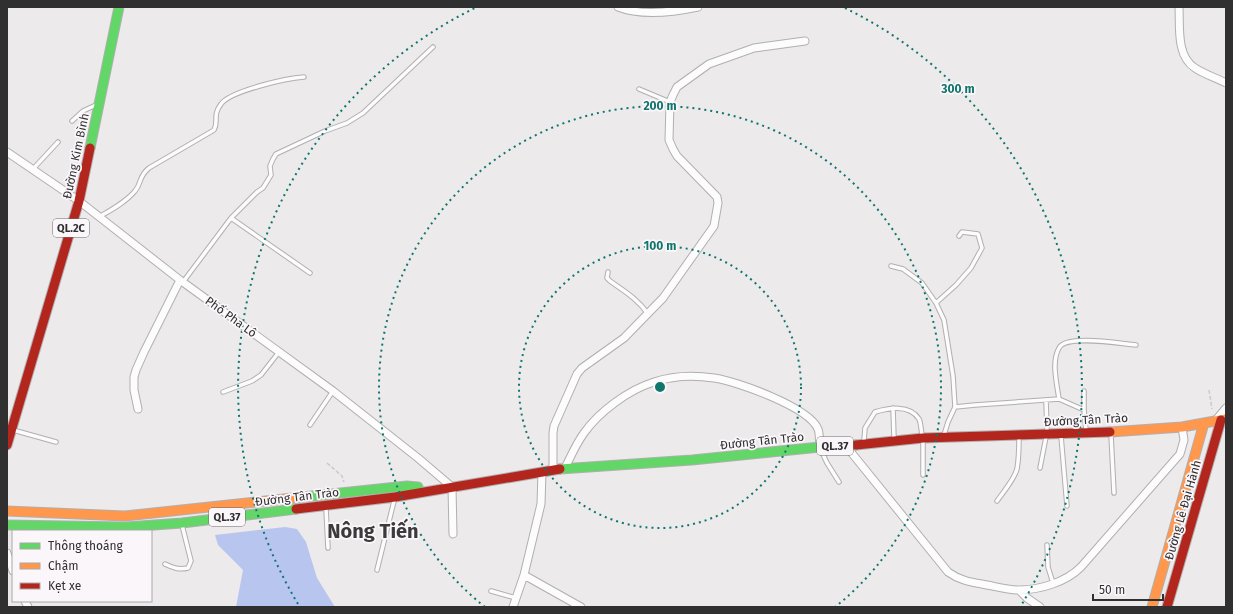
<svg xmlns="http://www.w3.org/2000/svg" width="1233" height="614" viewBox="0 0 1233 614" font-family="'Fira Sans',sans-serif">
	<rect width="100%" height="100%" fill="#eceaeb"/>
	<!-- water -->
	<path fill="#b8c5ef" d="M285 527 297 529 306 542 317 578 335 607H236L243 570 218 545 215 535Z"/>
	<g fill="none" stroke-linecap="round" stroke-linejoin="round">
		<defs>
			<path id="lane" d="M639 89 670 102
				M72 121 83 111 96 105
				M33 169 58 142
				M99 217C111 210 126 202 135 191 142 183 138 177 149 168L214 130C219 121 212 116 221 104 230 91 287 78 304 77
				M231 218 310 273
				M891 266 903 269 922 283 936 303 944 320 953 376 955 407
				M608 272 607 278 610 281C624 291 638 299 648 314
				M183 282 231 218 257 192 263 188 271 175 270 166 273 159 276 154 325 131 347 123 363 113 433 47
				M936 303 956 285 971 268 982 248 978 234 962 232 959 236
				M1084 391V410L1086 430
				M223 392 252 381 261 375 279 352
				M1059 399C1057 384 1051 362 1059 348 1066 334 1122 344 1136 345
				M1046 400 1047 431
				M893 408 894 438
				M310 425 333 391
				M13 430 56 442
				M944 435 948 422 955 407 975 405 1059 399 1084 410
				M1111 435 1114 493
				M1061 436 1067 506
				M864 441 865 428 875 412C888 408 910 404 919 419 921 423 921 430 922 435
				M923 441V475
				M821 450 827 463 839 482
				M1040 468 1046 437
				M997 501C1004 491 1014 480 1017 469 1019 458 1019 447 1019 437
				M326 509 328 548
				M1047 545 1048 567 1053 583
				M165 564C173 568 179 570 188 568L191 561 182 525
				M377 570 394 501
				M491 591 516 598"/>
			<path id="street" d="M618 7C641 16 674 12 698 7
				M1179 7C1180 26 1176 56 1195 68 1204 74 1216 78 1226 83
				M7 152 79 201 180 280 333 391 418 458 452 487 453 534
				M138 409 134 390V377L136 370 144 352 180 280
				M1216 420 1226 408
				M846 446 948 572C959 580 970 582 982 584 994 586 1007 590 1019 590 1040 590 1066 582 1081 567L1180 454 1184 440 1182 427
				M565 468C571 456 576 444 584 433 599 412 628 390 654 382 672 376 694 375 714 378 736 381 809 407 818 429 820 434 819 441 820 447
				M553 470V433L554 426 577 374 582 368 624 338 663 298 714 226 718 203 717 197 677 156 673 149 669 140 670 102 673 95 677 87 709 64 754 48 805 41
				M7 553 13 571
				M524 575 581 607
				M1019 590 1027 598 1040 607
				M25 601 28 607
				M513 607 524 575 541 504 542 472"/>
			<path id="fast" d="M90 148 119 7
				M560 469 692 460 820 447 856 445
				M293 498 407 486 418 487
				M7 525 126 527 182 523 296 509"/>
			<path id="slow" d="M1110 432 1182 427 1226 419
				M7 511 125 516 293 498
				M1152 607 1204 423"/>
			<path id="jam" d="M7 445 79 201 90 148
				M856 445 923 438 1110 432
				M296 509 395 497 560 469
				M1167 607 1221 420"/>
		</defs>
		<!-- lane casing -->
		<use href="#lane" stroke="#b1afb0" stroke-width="5.5"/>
		<!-- street casing -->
		<use href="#street" stroke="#b1afb0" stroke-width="9"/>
		<!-- fast casing -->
		<use href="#fast" stroke="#b1afb0" stroke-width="11"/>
		<!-- slow casing -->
		<use href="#slow" stroke="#b1afb0" stroke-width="11"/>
		<!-- jam casing -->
		<use href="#jam" stroke="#b1afb0" stroke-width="11"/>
		<!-- path -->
		<path stroke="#cbcacb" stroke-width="1.5" stroke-dasharray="4 2" stroke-linecap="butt" d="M1209 390 1212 409
			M327 463 342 476 344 482"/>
		<!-- lane -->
		<use href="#lane" stroke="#fcfcfc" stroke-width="3.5"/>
		<!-- street -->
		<use href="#street" stroke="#fcfcfc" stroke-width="7"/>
		<!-- fast -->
		<use href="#fast" stroke="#63d668" stroke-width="9"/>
		<!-- slow -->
		<use href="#slow" stroke="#ff974d" stroke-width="9"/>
		<!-- jam -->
		<use href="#jam" stroke="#b3261e" stroke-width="9"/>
	</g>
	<!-- distance rings -->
	<g fill="none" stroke="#0f766e" stroke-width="2" stroke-dasharray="2 4">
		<circle cx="660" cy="387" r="141"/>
		<path d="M485 607A281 281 0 1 1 835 607"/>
		<path d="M298 604A422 422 0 0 1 475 8M845 8A422 422 0 0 1 1022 604"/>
	</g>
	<g text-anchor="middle" stroke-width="3.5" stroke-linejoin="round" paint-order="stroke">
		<!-- shield labels -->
		<g fill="#faf6f9" stroke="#6d6b6d" stroke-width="1">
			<rect x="53" y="219" width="36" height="18" rx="3"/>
			<rect x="817" y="437" width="36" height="18" rx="3"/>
			<rect x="209" y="508" width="36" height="18" rx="3"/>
		</g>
		<g font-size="11" font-weight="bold" fill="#313031">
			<text x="71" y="232">QL.2C</text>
			<text x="835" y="450">QL.37</text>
			<text x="227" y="521">QL.37</text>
		</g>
		<!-- street labels -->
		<g font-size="12" fill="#313031" stroke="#faf6f9">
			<text transform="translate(76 156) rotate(-78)" y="4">Đường Kim Bình</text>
			<text transform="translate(231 317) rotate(36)" y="4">Phố Pha Lô</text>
			<text transform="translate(1086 420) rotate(-3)" y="4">Đường Tân Trào</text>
			<text transform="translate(762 441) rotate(-6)" y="4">Đường Tân Trào</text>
			<text transform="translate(297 497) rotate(-7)" y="4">Đường Tân Trào</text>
			<text transform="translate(1183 510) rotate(-74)" y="4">Đường Lê Đại Hành</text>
		</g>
		<!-- town labels -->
		<g font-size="20" font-weight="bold" fill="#3d3a3c" stroke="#faf6f9">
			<text x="373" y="538">Nông Tiến</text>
		</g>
	</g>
	<circle cx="660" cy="387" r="6" fill="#0f766e" stroke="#faf6f9" stroke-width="2"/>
	<g font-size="12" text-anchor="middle" font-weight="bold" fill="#0f766e" stroke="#faf6f9" stroke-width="3.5" stroke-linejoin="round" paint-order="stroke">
		<text x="958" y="93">300 m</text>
		<text x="660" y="110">200 m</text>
		<text x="660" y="250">100 m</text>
	</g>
	<!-- border -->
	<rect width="1233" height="614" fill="none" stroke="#313031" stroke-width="16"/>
	<!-- legend -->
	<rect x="12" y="530" width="140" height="72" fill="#faf6f9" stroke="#aaa7a9"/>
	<rect x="20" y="543" width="20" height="6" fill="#63d668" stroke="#aaa7a9"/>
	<text x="48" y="550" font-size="12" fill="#313031">Thông thoáng</text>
	<rect x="20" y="563" width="20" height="6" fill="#ff974d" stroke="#aaa7a9"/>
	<text x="48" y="570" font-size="12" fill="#313031">Chậm</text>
	<rect x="20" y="583" width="20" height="6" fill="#b3261e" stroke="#aaa7a9"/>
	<text x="48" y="590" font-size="12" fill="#313031">Kẹt xe</text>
	<!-- scale -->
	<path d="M1093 594v6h70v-6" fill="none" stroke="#313031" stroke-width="2"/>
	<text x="1099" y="594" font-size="12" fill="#313031" stroke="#faf6f9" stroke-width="3" paint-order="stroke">50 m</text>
</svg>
